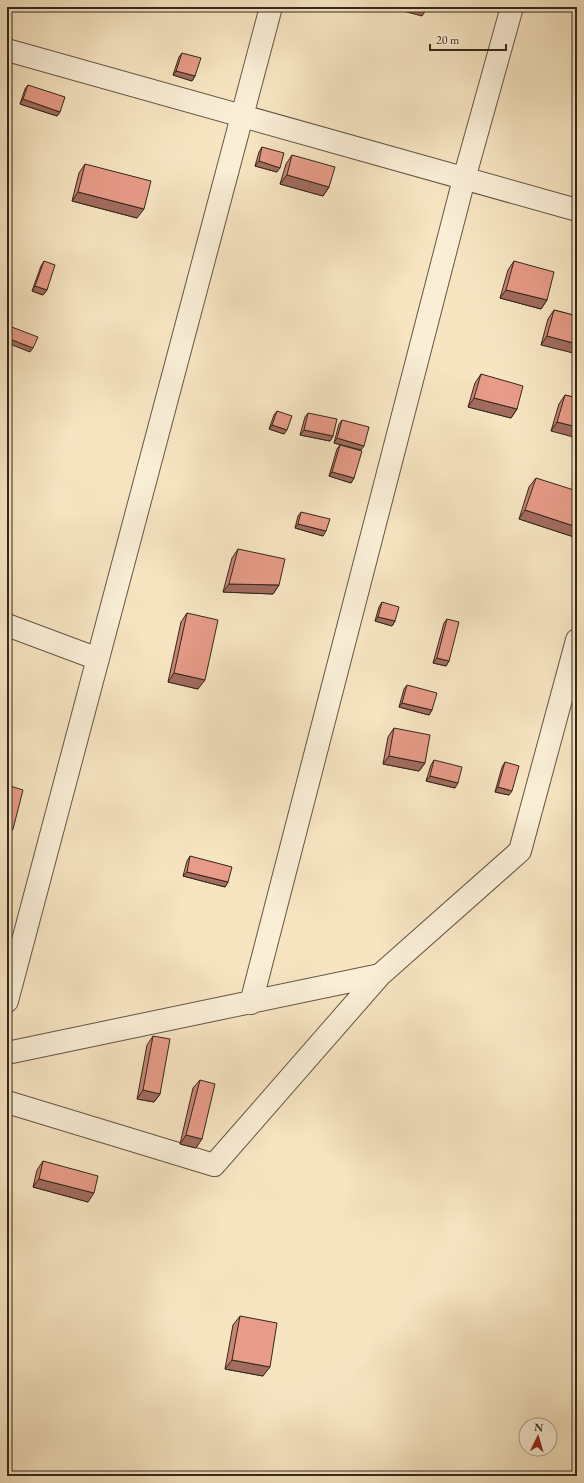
<svg xmlns="http://www.w3.org/2000/svg" width="584" height="1483" viewBox="0 0 584 1483" font-family="'EB Garamond',serif">
	<rect width="100%" height="100%" fill="#f7e5c2"/>
	<filter id="stains"><feTurbulence type="fractalNoise" baseFrequency=".005" numOctaves="4"/><feColorMatrix values="0 0 0 0 .2 0 0 0 0 .09 0 0 0 0 .02 0 0 0 .5 -.17"/></filter>
	<radialGradient id="worn" r=".72"><stop offset=".6" stop-color="#630" stop-opacity="0"/><stop offset="1" stop-color="#630" stop-opacity=".3"/></radialGradient>
	<g fill="none" stroke-linecap="round" stroke-linejoin="round">
		<defs>
			<path id="minor" d="M7 50 577 210
				M7 625 98 659
				M7 1001 271 7
				M251 1003 464 179 512 7
				M7 1053 380 975
				M7 1102 214 1165 380 975 520 851 577 640"/>
		</defs>
		<!-- minor casing -->
		<use href="#minor" stroke="#645644" stroke-width="24"/>
		<!-- minor -->
		<use href="#minor" stroke="#faeed7" stroke-width="22"/>
	</g>
	<!-- wall -->
	<path fill="#c78575" stroke="#33271a" d="M182 53 195 76 192 81 173 75 179 57Z
		M28 85 60 112 57 116 20 104 25 89Z
		M262 147 277 172 255 166 259 152Z
		M292 155 329 187 323 196 280 184 286 164Z
		M85 164 137 218 72 201 79 173Z
		M44 261 47 290 43 295 32 291 41 266Z
		M514 261 547 300 541 309 500 298 508 270Z
		M554 310 577 316 541 345 548 319Z
		M481 374 517 409 511 418 468 407 475 383Z
		M565 395 577 398 551 431 559 404Z
		M277 411 284 434 269 429 274 415Z
		M308 413 333 436 330 441 300 435 305 417Z
		M342 420 361 450 334 443 339 424Z
		M340 445 354 478 351 483 329 476 337 449Z
		M536 478 574 537 519 519 529 487Z
		M301 512 323 536 295 528 298 516Z
		M238 549 279 585 273 594 223 592 232 558Z
		M382 602 395 621 392 626 375 621 379 607Z
		M187 613 198 689 168 682 181 622Z
		M447 619 449 661 446 666 433 663 444 623Z
		M407 685 432 710 429 715 399 707 404 689Z
		M394 728 425 763 419 771 383 764 388 737Z
		M434 760 455 788 426 781 431 765Z
		M505 762 509 795 495 792 502 767Z
		M190 856 228 882 225 887 183 876 187 861Z
		M153 1036 160 1094 154 1102 137 1099 147 1045Z
		M200 1080 196 1148 180 1144 193 1088Z
		M43 1161 88 1202 33 1187 37 1170Z
		M240 1316 263 1376 225 1369 233 1325Z"/>
	<!-- shaded-wall -->
	<path fill="#a26c5f" stroke="#33271a" d="M388 7H428L422 16Z
		M176 71 195 76 192 81 173 75Z
		M23 99 60 112 57 116 20 104Z
		M259 161 280 168 277 172 255 166Z
		M287 175 329 187 323 196 280 184Z
		M78 192 144 209 137 218 72 201Z
		M35 286 47 290 43 295 32 291Z
		M506 290 547 300 541 309 500 298Z
		M547 336 577 344V354L541 345Z
		M7 338 33 348 30 352 7 343Z
		M474 398 517 409 511 418 468 407Z
		M557 422 577 427V438L551 431Z
		M272 425 287 430 284 434 269 429Z
		M304 430 333 436 330 441 300 435Z
		M337 438 364 446 361 450 334 443Z
		M332 472 354 478 351 483 329 476Z
		M525 510 577 527V532L574 537 519 519Z
		M298 524 326 531 323 536 295 528Z
		M229 584 279 585 273 594 223 592Z
		M378 617 395 621 392 626 375 621Z
		M437 658 449 661 446 666 433 663Z
		M174 673 205 680 198 689 168 682Z
		M402 703 432 710 429 715 399 707Z
		M389 756 425 763 419 771 383 764Z
		M430 776 458 783 455 788 426 781Z
		M498 787 512 791 509 795 495 792Z
		M7 827 13 829 7 837Z
		M187 872 228 882 225 887 183 876Z
		M143 1090 160 1094 154 1102 137 1099Z
		M186 1135 202 1139 196 1148 180 1144Z
		M39 1179 94 1193 88 1202 33 1187Z
		M232 1360 270 1367 263 1376 225 1369Z"/>
	<!-- building -->
	<path fill="#e79b88" stroke="#33271a" d="M182 53 201 58 195 76 176 71Z
		M28 85 65 97 60 112 23 99Z
		M262 147 284 153 280 168 259 161Z
		M292 155 335 167 329 187 287 175Z
		M85 164 151 181 144 209 78 192Z
		M44 261 55 265 47 290 35 286Z
		M514 261 554 272 547 300 506 290Z
		M554 310 577 316V344L547 336Z
		M9 326 38 337 33 348 7 338V332Z
		M481 374 523 386 517 409 474 398Z
		M565 395 577 398V427L557 422Z
		M277 411 292 416 287 430 272 425Z
		M308 413 337 419 333 436 304 430Z
		M342 420 369 427 364 446 337 438Z
		M340 445 362 451 354 478 332 472Z
		M536 478 577 491V527L525 510Z
		M301 512 330 519 326 531 298 524Z
		M238 549 285 559 279 585 229 584Z
		M382 602 399 607 395 621 378 617Z
		M187 613 218 620 205 680 174 673Z
		M447 619 459 622 449 661 437 658Z
		M407 685 437 693 432 710 402 703Z
		M394 728 430 735 425 763 389 756Z
		M434 760 462 767 458 783 430 776Z
		M505 762 519 766 512 791 498 787Z
		M7 785 23 790 13 829 7 827Z
		M190 856 232 867 228 882 187 872Z
		M153 1036 170 1039 160 1094 143 1090Z
		M200 1080 215 1084 202 1139 186 1135Z
		M43 1161 98 1176 94 1193 39 1179Z
		M240 1316 277 1323 270 1367 232 1360Z"/>
	<!-- margin -->
	<rect width="584" height="1483" fill="none" stroke="#f7e5c2" stroke-width="24"/>
	<rect x="8" y="8" width="568" height="1467" fill="none" stroke="#33271a" stroke-width="2"/>
	<rect x="12" y="12" width="560" height="1459" fill="none" stroke="#33271a"/>
	<!-- north arrow -->
	<g transform="translate(538 1437) rotate(5)"><circle r="19" fill="#faeed7" stroke="#aa9e8b"/>
	<path d="M0-3L7 15L0 10L-7 15Z" fill="#8f2418"/>
	<text y="-6" font-size="11" font-weight="bold" text-anchor="middle" fill="#33271a">N</text>
	</g>
	<!-- scale -->
	<path d="M430 44v6h76v-6" fill="none" stroke="#33271a" stroke-width="2"/>
	<text x="436" y="44" font-size="12" fill="#33271a" stroke="#faeed7" stroke-width="3" paint-order="stroke">20 m</text>
	<rect width="100%" height="100%" filter="url(#stains)"/>
	<rect width="100%" height="100%" fill="url(#worn)"/>
</svg>
